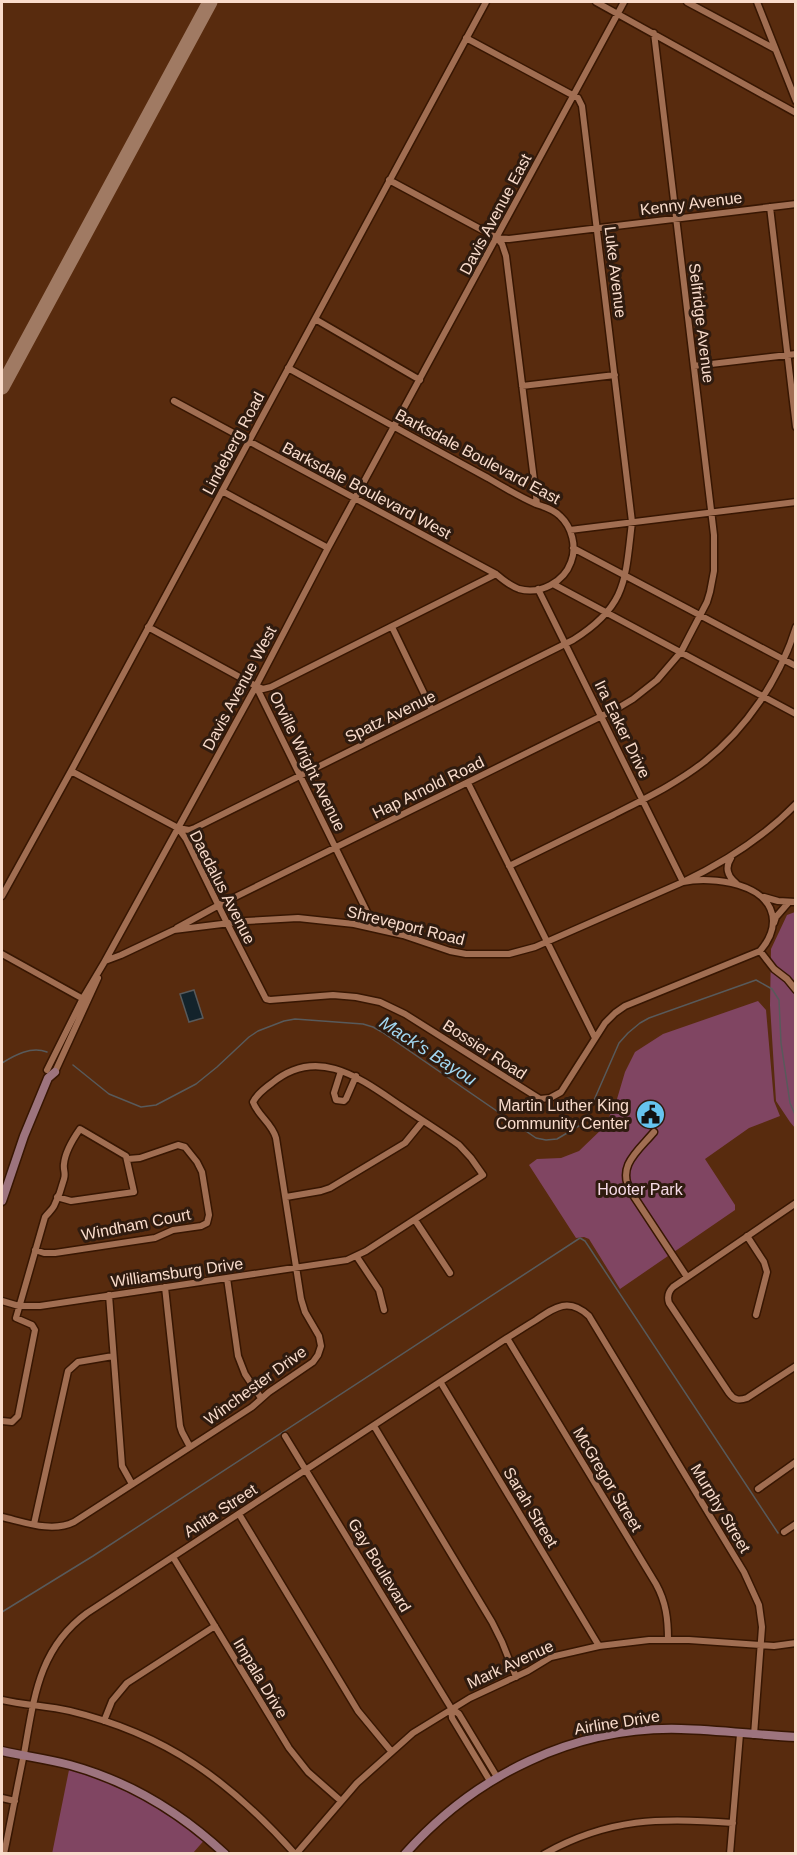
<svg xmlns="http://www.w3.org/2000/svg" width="797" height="1855" viewBox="0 0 797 1855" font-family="Helvetica,sans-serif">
	<rect width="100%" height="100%" fill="#582b0e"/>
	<!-- green -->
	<path fill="#804562" d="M795 912V1128L790 1122 776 1101 770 1005 771 949 787 915Z
		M758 1001 766 1010 774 1101 780 1116 749 1128 705 1159 735 1205V1210L620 1289 589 1239 584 1237 576 1238 529 1165 537 1159 561 1158 579 1151 605 1126 617 1099 625 1072 635 1052 663 1034Z
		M70 1765 116 1781 207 1837 193 1853 52 1854Z"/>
	<!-- water -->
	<path fill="#13232b" stroke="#585a5b" stroke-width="1.5" d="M194 990 203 1018 189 1022 180 994Z"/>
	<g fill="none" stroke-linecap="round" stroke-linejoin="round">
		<!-- stream -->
		<path stroke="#585a5b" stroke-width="1.5" d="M2 1063C15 1055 31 1046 47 1052
			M73 1065 109 1094 141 1107 156 1105 196 1084 217 1067 249 1037 258 1031 284 1021 295 1019 363 1024 373 1027 382 1032 536 1138 546 1140 557 1139 584 1123 619 1043 628 1033 640 1023 649 1018 756 980 772 989 779 1000 781 1043 790 1103 796 1117
			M2 1612 93 1556 580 1238 585 1241 778 1533"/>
		<!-- taxiway -->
		<path stroke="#a07a63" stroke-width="15" d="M2 387 210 2"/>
		<defs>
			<path id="street" d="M596 2 796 113
				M687 2 775 49
				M757 2 796 101
				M389 180 497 238 509 239 796 204
				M770 207 796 427
				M497 238 502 244 506 256 537 504
				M315 319 420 380
				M694 366 796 354
				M522 386 615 375
				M174 401 496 574C503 580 510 586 519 589 540 595 564 582 571 562 577 547 572 527 560 516 553 509 545 507 536 504 520 497 503 487 488 478 421 442 355 405 288 368
				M222 491 328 548
				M570 530 796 502
				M573 548 796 666
				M553 584 796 714
				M538 589 683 882C725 862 763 838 796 804
				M148 627 256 686 370 918 371 927
				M392 627 432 710
				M256 686 263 689 271 687 496 574
				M71 771 178 828 186 839 227 923 266 999 270 1000 333 995 356 997 380 1002 405 1014 540 1099 550 1098 561 1092 605 1023 615 1013 625 1006 760 951C767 943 773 933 773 921 772 883 712 876 683 882L535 947 509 954H466L450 951 403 935 354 924 298 918 246 921 174 930 121 955 105 961
				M468 783 595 1038
				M178 828 189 830 195 828 573 640C627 606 625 581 632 522L582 106 578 98 466 38
				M731 858C725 867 727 876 736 883
				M509 866C544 849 578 832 613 815 644 799 676 784 704 762 746 729 780 679 796 627
				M2 896 71 771 486 2
				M764 897 778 901 796 902
				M774 923 776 917 789 902
				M177 928 219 905 618 708 633 699 657 680 681 652 707 602 710 592 714 571V535L654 33
				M760 951 774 969 787 979 796 990
				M2 954 85 1000
				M47 1070 83 998 105 961 256 686 328 548 624 2
				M341 1071 334 1093 336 1100 344 1101 346 1099 356 1076
				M55 1072 98 978
				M654 1132C638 1151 616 1166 631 1192L687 1277
				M286 1197 321 1191 330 1188 405 1143 423 1121
				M796 1203 673 1287C668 1292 667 1297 669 1303L729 1393C734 1400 739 1401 747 1398L796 1366
				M415 1220 450 1273
				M747 1236 764 1262 767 1272 756 1315
				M35 1250 44 1253H55L155 1238 173 1230 201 1226 207 1223 209 1215 202 1172 197 1162 185 1147 178 1145 140 1158 128 1159
				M357 1257 379 1290 384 1310
				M227 1278 238 1356 245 1374 261 1398
				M165 1287 180 1426 182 1432 190 1447
				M109 1295 122 1466 132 1484
				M2 1301 19 1306H40L347 1260 366 1251 483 1175 471 1158 459 1145C440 1131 420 1119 401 1106 361 1079 318 1045 272 1083 265 1088 257 1094 253 1102 258 1116 272 1123 276 1138L301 1299 305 1312 319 1336 321 1346 318 1355 313 1362 269 1392 252 1407 74 1522C52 1533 24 1522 2 1517
				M507 1338 656 1584C666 1602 668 1619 668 1640
				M441 1383 599 1646
				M2 1421 12 1422 18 1416 35 1330 32 1325 16 1318 45 1217C48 1213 52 1210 54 1206 58 1198 62 1187 64 1179 66 1173 63 1170 64 1164 65 1152 73 1139 80 1129L126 1156 134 1192 71 1201 57 1197
				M374 1426 492 1622 502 1642 516 1677
				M285 1436 451 1708 452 1718 490 1781
				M758 1489 796 1462
				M239 1514 358 1711 391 1751
				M34 1524 68 1371 78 1362 113 1356
				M784 1532 796 1524
				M173 1557 289 1748 308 1772 341 1801
				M2 1700C24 1705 47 1706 70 1711 166 1734 230 1781 295 1854
				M451 1708 459 1714 497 1777
				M104 1721 112 1701 127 1683 215 1626
				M2 1798 15 1801
				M4 1854C11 1820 17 1787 24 1754 34 1699 38 1649 87 1613L507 1338C517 1332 526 1326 536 1320 555 1307 569 1297 589 1316L744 1572 759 1605 762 1627 754 1735
				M296 1854 357 1783 413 1733 470 1698 528 1671 551 1657 599 1646 649 1640H689L774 1646 796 1643
				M544 1854C608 1818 662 1817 733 1823
				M730 1854 740 1734"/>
			<path id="secondary" d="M2 1201 24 1136 48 1078 55 1072
				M2 1751C24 1756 47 1759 70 1765 128 1781 180 1812 225 1854
				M405 1854C475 1775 575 1726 681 1729 719 1730 757 1735 796 1737"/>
		</defs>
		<!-- street casing -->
		<use href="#street" stroke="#371602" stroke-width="9"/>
		<!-- secondary casing -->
		<use href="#secondary" stroke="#371602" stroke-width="11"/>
		<!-- street -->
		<use href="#street" stroke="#a16e52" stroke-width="6"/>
		<!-- secondary -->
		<use href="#secondary" stroke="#9d747e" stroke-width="8"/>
	</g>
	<!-- icons -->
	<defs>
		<symbol id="civic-disc" viewBox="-11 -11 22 22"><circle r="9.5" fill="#66c4ef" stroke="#2f1b0f"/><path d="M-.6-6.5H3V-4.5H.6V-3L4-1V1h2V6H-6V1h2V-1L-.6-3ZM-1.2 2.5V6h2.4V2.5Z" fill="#111"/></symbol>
	</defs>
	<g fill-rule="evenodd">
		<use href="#civic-disc" x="634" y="1098" width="33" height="33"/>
	</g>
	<g text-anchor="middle" stroke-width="6" stroke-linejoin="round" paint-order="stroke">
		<!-- street labels -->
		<g font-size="16" fill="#f9dccc" stroke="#2f1b0f">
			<text transform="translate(691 203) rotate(-7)" y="6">Kenny Avenue</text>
			<text transform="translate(495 214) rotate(-62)" y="6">Davis Avenue East</text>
			<text transform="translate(616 272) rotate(83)" y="6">Luke Avenue</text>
			<text transform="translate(702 323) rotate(83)" y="6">Selfridge Avenue</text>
			<text transform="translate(233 443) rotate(-62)" y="6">Lindeberg Road</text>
			<text transform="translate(478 456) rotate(28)" y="6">Barksdale Boulevard East</text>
			<text transform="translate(367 490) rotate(28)" y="6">Barksdale Boulevard West</text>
			<text transform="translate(239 688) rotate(-62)" y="6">Davis Avenue West</text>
			<text transform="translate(390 716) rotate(-26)" y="6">Spatz Avenue</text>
			<text transform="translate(623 729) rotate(64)" y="6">Ira Eaker Drive</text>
			<text transform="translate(308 761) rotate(64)" y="6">Orville Wright Avenue</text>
			<text transform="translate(428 787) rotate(-26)" y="6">Hap Arnold Road</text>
			<text transform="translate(223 887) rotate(63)" y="6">Daedalus Avenue</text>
			<text transform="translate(406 925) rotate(14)" y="6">Shreveport Road</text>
			<text transform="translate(485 1049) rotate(33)" y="6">Bossier Road</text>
			<text transform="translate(136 1224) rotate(-11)" y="6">Windham Court</text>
			<text transform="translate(177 1272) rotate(-8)" y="6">Williamsburg Drive</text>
			<text transform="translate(255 1385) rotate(-36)" y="6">Winchester Drive</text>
			<text transform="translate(608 1479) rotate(59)" y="6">McGregor Street</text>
			<text transform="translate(531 1507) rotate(59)" y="6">Sarah Street</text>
			<text transform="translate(721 1508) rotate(59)" y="6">Murphy Street</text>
			<text transform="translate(220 1510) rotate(-33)" y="6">Anita Street</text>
			<text transform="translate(380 1565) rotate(59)" y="6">Gay Boulevard</text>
			<text transform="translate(510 1664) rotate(-25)" y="6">Mark Avenue</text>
			<text transform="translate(261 1678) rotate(59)" y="6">Impala Drive</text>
			<text transform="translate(617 1722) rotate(-9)" y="6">Airline Drive</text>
		</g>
		<!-- poi labels -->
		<g font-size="16" fill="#f9dccc" stroke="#2f1b0f" text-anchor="end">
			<text x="629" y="1111">Martin Luther King<tspan x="629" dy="18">Community Center</tspan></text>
		</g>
		<!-- park labels -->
		<g font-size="16" fill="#f5dae6" stroke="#2f1b0f">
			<text x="640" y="1195">Hooter Park</text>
		</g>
		<!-- water labels -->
		<g font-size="18" font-style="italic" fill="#a2d7f1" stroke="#2f1b0f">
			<text transform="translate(428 1051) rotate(33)" y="6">Mack's Bayou</text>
		</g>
	</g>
	<!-- border -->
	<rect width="797" height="1855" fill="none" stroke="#f9dccc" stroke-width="6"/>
</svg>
